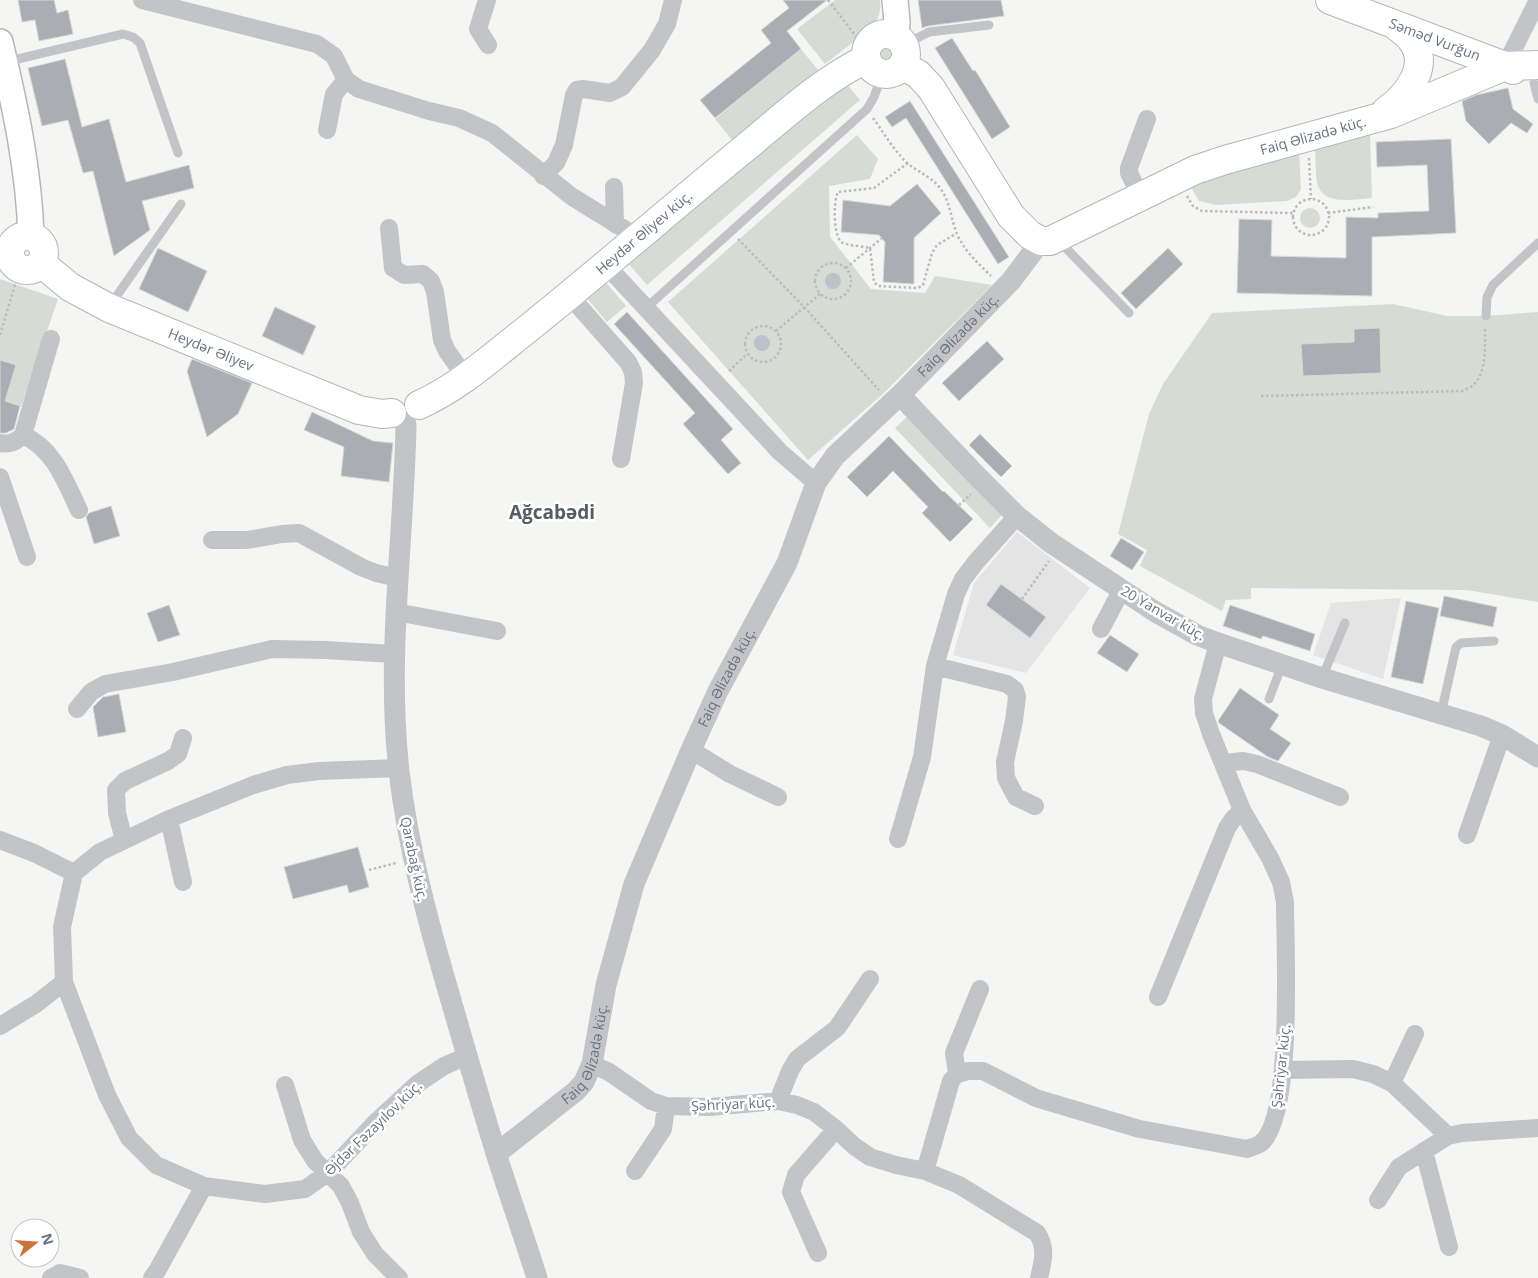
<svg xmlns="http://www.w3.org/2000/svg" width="1538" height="1278" viewBox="0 0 1538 1278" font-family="'Open Sans',sans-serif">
	<rect width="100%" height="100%" fill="#f5f5f3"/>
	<!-- built -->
	<path fill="#e3e4e3" d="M1017 532 1090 588 1026 673 953 655 974 583Z
		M1401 598 1383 679 1313 655 1331 603Z"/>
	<!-- green -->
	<path fill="#d6dcd4" d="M835 0H880C881 10 879 18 873 27L825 64 797 29Z
		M878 54a9 9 0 1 1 18 0a9 9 0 1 1-18 0Z
		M801 49 818 70 732 140 715 119Z
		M841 77 860 100 647 285 627 262Z
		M1370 133 1372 198C1356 199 1325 206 1318 186 1315 177 1316 160 1315 150Z
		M857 135 878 159 870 179 829 186 830 237 871 289 925 293 935 276 992 285 883 394 808 460 668 302Z
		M1299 151 1301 189 1296 197 1287 201 1216 205 1199 201 1190 185Z
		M1300 218a10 10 0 1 1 20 0a10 10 0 1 1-20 0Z
		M0 279 58 299 21 407 5 401 16 365 0 360Z
		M604 280 626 306 607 322 585 296Z
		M1393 304 1447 316H1486L1538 312V602L1467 590 1251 588V599L1226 600 1222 611 1140 566 1147 550 1118 534 1149 414 1163 384 1212 313Z
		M907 417 1002 515 990 528 895 428Z"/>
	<!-- water -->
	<path fill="#bcc3c8" d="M825 281a8 8 0 1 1 16 0a8 8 0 1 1-16 0Z
		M754 343a8 8 0 1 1 16 0a8 8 0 1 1-16 0Z"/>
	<!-- building -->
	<path fill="#aaaeb4" stroke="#d7d7d5" d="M18 0H54L57 13 68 10 73 34 39 41 35 20 22 22Z
		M783 0H827L787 31 801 49 715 118 700 100 771 43 761 30 789 8Z
		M918 0H1001L1004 16 928 26 922 28Z
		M952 38 973 71 975 70 1010 127 992 139 935 48Z
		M65 59 82 127 109 119 126 182 189 165 194 188 142 201 150 230 114 256 93 171 83 173 68 120 42 126 28 68Z
		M1508 88 1513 109 1533 124 1527 133 1511 123 1489 144 1466 121 1462 101 1476 95Z
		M910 101 1009 257 998 264 906 118 892 127 885 117Z
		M1451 139 1456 233 1372 237V296L1237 293 1239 219 1272 220 1271 256 1346 258V217L1378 218V213L1429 211 1427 165 1377 167 1376 142Z
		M917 184 941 213 914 238V284L883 282 885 242 879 235 841 232 843 200 890 206Z
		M158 248 207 271 188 312 139 289Z
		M1168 248 1183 264 1136 309 1121 293Z
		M275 307 316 326 303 355 262 336Z
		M627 312 733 429 721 440 741 463 728 474 683 424 695 413 614 324Z
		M1380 328 1381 373 1303 376 1301 344 1354 342V329Z
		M987 341 1004 359 959 401 942 383Z
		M192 359 252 383 238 414 207 437 187 371Z
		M0 360 16 365 5 401 20 406 14 429 6 433H0Z
		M312 412 373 441 393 443 389 482 341 476 344 447 304 430Z
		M980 434 1012 466 1001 477 969 445Z
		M889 436 943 492 944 491 973 519 950 542 922 513 928 507 893 471 867 497 847 477Z
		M111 506 120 536 94 544 86 517 89 513Z
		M1121 538 1144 552 1132 570 1110 556Z
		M1001 584 1046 617 1030 638 986 605Z
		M1444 596 1497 607 1493 627 1440 616Z
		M1406 601 1439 608 1423 684 1391 677Z
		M169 605 180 635 158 642 147 613Z
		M1230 605 1315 634 1310 651 1263 636 1261 639 1223 626Z
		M1110 635 1139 654 1127 672 1097 653Z
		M1240 688 1279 715 1270 729 1291 743 1278 761 1268 757 1219 723 1218 721Z
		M119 694 126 732 98 737 93 707 103 697Z
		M358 847 369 887 349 893 347 885 293 899 284 867Z"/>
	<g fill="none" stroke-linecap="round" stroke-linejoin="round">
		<defs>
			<path id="secondary" d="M895 0 897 22 896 37
				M0 42C15 106 29 170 31 236"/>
			<g id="primary">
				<path id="s2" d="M1330 0 1505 66 1513 70"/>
				<circle cx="886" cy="54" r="20"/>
				<path id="s3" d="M903 66 918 74 931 88 1011 216 1030 235 1041 241H1050L1195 170 1225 160 1391 114 1505 66 1538 65"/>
				<path d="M1386 111C1407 96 1433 64 1410 38 1406 33 1400 29 1395 25"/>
				<circle cx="27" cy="253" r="17"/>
				<path id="s4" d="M41 263 70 287 109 308 359 410 382 414 392 413"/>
				<path id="s5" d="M419 405C461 386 494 355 530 327 602 269 673 207 745 148 784 116 821 81 866 59"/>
			</g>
		</defs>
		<!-- secondary casing -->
		<use href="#secondary" stroke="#b4b7bc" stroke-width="28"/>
		<!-- primary casing -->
		<use href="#primary" stroke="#b3b6ba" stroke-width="30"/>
		<!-- path -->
		<path stroke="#b9bbbe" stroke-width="2.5" stroke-dasharray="2.5 2.5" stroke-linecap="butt" d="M828 0 858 39
			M873 118C884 133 893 149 906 162 917 172 931 176 940 188 950 201 951 219 957 234 965 252 978 263 991 276
			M1309 158 1311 199
			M908 163 874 188 838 192C833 201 833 239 843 243 851 246 862 246 870 248L874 282 878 286 918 288 923 285 932 253 937 245 957 233
			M1187 196 1193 206 1202 211 1293 213
			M1293 217a18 18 0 1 1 36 0a18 18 0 1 1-36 0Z
			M1328 213 1373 207
			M738 239 805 308 879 390
			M815 281a18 18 0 1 1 36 0a18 18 0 1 1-36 0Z
			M846 268 882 238
			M745 344a18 18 0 1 1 36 0a18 18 0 1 1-36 0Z
			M776 331 820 294
			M0 335 20 268
			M729 371 747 354
			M1261 396 1462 391C1465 389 1471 388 1473 385 1487 374 1485 344 1485 328
			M959 505 971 494
			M1022 599 1049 561
			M369 870 396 863"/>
		<!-- service -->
		<path stroke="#c2c4c7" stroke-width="9" d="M905 46 919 37 929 32 989 25
			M5 62 123 34 133 37 140 43 178 153
			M1534 83 1538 99
			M1059 241 1129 313
			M111 304 181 204
			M646 308 867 109 874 97 882 75
			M1486 316 1487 297 1493 285 1538 243
			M1322 678 1345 623
			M1269 699 1282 665
			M1441 714 1456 647 1461 643 1494 641"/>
		<!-- minor -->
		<path stroke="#c2c4c7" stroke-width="18" d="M142 0 317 44 334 56 346 80 359 89 429 111 459 118 492 133 571 196 637 237
			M487 0 478 29 488 45
			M1505 66 1538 0
			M327 130 334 94 346 80
			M543 176 556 163 564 145 574 95 577 90 583 89 610 93 622 87 652 50 667 24 673 0
			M614 187 615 224
			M1141 197 1129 173V168L1147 119
			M389 228 393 268 404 275 423 274 431 281 435 292 442 340 447 351 466 378
			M605 264 780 452 816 483
			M569 295 628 362 633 372 634 383 621 459
			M23 435 51 339
			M0 443C10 445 16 442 23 435 54 449 65 481 79 510
			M0 477 27 557
			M212 540H247L282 534 299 533 361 567 376 573 398 578
			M396 612 497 631
			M1101 629 1121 591
			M935 666 1007 684 1015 690 1017 697 1014 721 1005 762 1006 778 1016 797 1035 806
			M77 709 91 692 105 684 173 672 272 649 325 650 394 654
			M691 750 730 774 778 797
			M1224 763 1243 761 1257 764 1340 797
			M169 819 183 882
			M1467 835 1502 735
			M898 839 922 757 935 666 956 594 963 579 976 562 1017 516
			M0 840 34 853 74 873 100 852 169 819 253 785 287 775 319 771 399 768
			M124 840 117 813 116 790 125 781 168 761 178 754 183 738
			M74 873 62 927 64 982 107 1095 129 1138 156 1165 204 1186
			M1158 997 1227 828 1233 819 1242 810
			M0 1026 36 1004 64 982
			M592 1064 609 1072 651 1101 666 1106 710 1107 778 1101 797 1105 814 1112 836 1129 854 1146 870 1157 896 1165 925 1171 959 1185 1037 1233C1047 1248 1043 1261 1039 1278
			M1283 1070 1353 1069 1373 1074 1392 1083 1448 1136
			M957 1074 954 1053 980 989
			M1392 1083 1415 1034
			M285 1085 302 1140 315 1161 341 1186 350 1203 361 1232 375 1254 399 1278
			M778 1101 790 1071 797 1059 837 1028 870 979
			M1424 1151 1449 1247
			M635 1171 663 1129 666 1106
			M925 1171 951 1081 957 1074 968 1071H983L1036 1098 1140 1129 1247 1149C1251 1147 1258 1146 1261 1143 1294 1117 1285 946 1285 902L1281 882 1270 858 1242 810 1211 734 1204 713 1203 699 1218 643
			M1378 1200 1399 1167 1448 1136 1462 1133 1538 1128
			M818 1253 791 1192 796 1175 836 1129
			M51 1278 60 1273 80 1278
			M152 1278 157 1271 204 1186 265 1194 305 1189 329 1172 377 1121 417 1084 444 1066 467 1056"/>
		<!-- tertiary -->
		<g stroke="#c2c4c7" stroke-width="21">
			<path d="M900 395 975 474 1017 516 1051 543 1154 611 1197 635 1218 643 1322 678 1481 726 1502 735 1538 757"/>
			<path d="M406 424C404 540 386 655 399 771 408 848 428 922 450 997 465 1049 480 1101 496 1153 509 1195 524 1236 537 1278"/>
			<path id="s1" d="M496 1154 576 1091 584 1082 592 1064 606 985 634 884 691 750 718 691 787 563 816 483 835 456 900 395 1011 281 1041 241"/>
		</g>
		<!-- secondary -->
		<use href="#secondary" stroke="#fff" stroke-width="25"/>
		<!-- primary -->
		<use href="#primary" stroke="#fff" stroke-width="28"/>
	</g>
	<g text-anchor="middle" stroke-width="5" stroke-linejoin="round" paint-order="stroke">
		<!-- street labels -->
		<g font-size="14" fill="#687280" stroke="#fff">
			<text dy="5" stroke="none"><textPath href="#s2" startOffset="112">Səməd Vurğun</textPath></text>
			<text dy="5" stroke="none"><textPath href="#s3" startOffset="520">Faiq Əlizadə küç.</textPath></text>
			<text dy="5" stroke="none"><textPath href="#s5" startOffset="284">Heydər Əliyev küç.</textPath></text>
			<text dy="5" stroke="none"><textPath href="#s1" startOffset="965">Faiq Əlizadə küç.</textPath></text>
			<text dy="5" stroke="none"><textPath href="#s4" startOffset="192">Heydər Əliyev</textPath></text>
			<text transform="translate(1163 613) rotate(30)" y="5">20 Yanvar küç.</text>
			<text dy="5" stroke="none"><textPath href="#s1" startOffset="545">Faiq Əlizadə küç.</textPath></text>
			<text transform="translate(414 859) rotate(78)" y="5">Qarabağ küç.</text>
			<text dy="5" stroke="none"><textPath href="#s1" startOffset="140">Faiq Əlizadə küç.</textPath></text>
			<text transform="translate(1281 1066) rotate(-84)" y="5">Şəhriyar küç.</text>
			<text transform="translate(733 1104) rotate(-3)" y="5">Şəhriyar küç.</text>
			<text transform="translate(373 1128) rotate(-44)" y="5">Əjdər Fəzayılov küç.</text>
		</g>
		<!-- district labels -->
		<g font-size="19" font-weight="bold" fill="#555c66" stroke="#fff">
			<text x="552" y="519">Ağcabədi</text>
		</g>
	</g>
	<!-- north arrow -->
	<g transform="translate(35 1243) rotate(73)"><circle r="24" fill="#ffffff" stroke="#c3c7cc"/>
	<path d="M0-4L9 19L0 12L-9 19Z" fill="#cc733c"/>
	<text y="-8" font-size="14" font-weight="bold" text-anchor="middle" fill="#687280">N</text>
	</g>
</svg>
